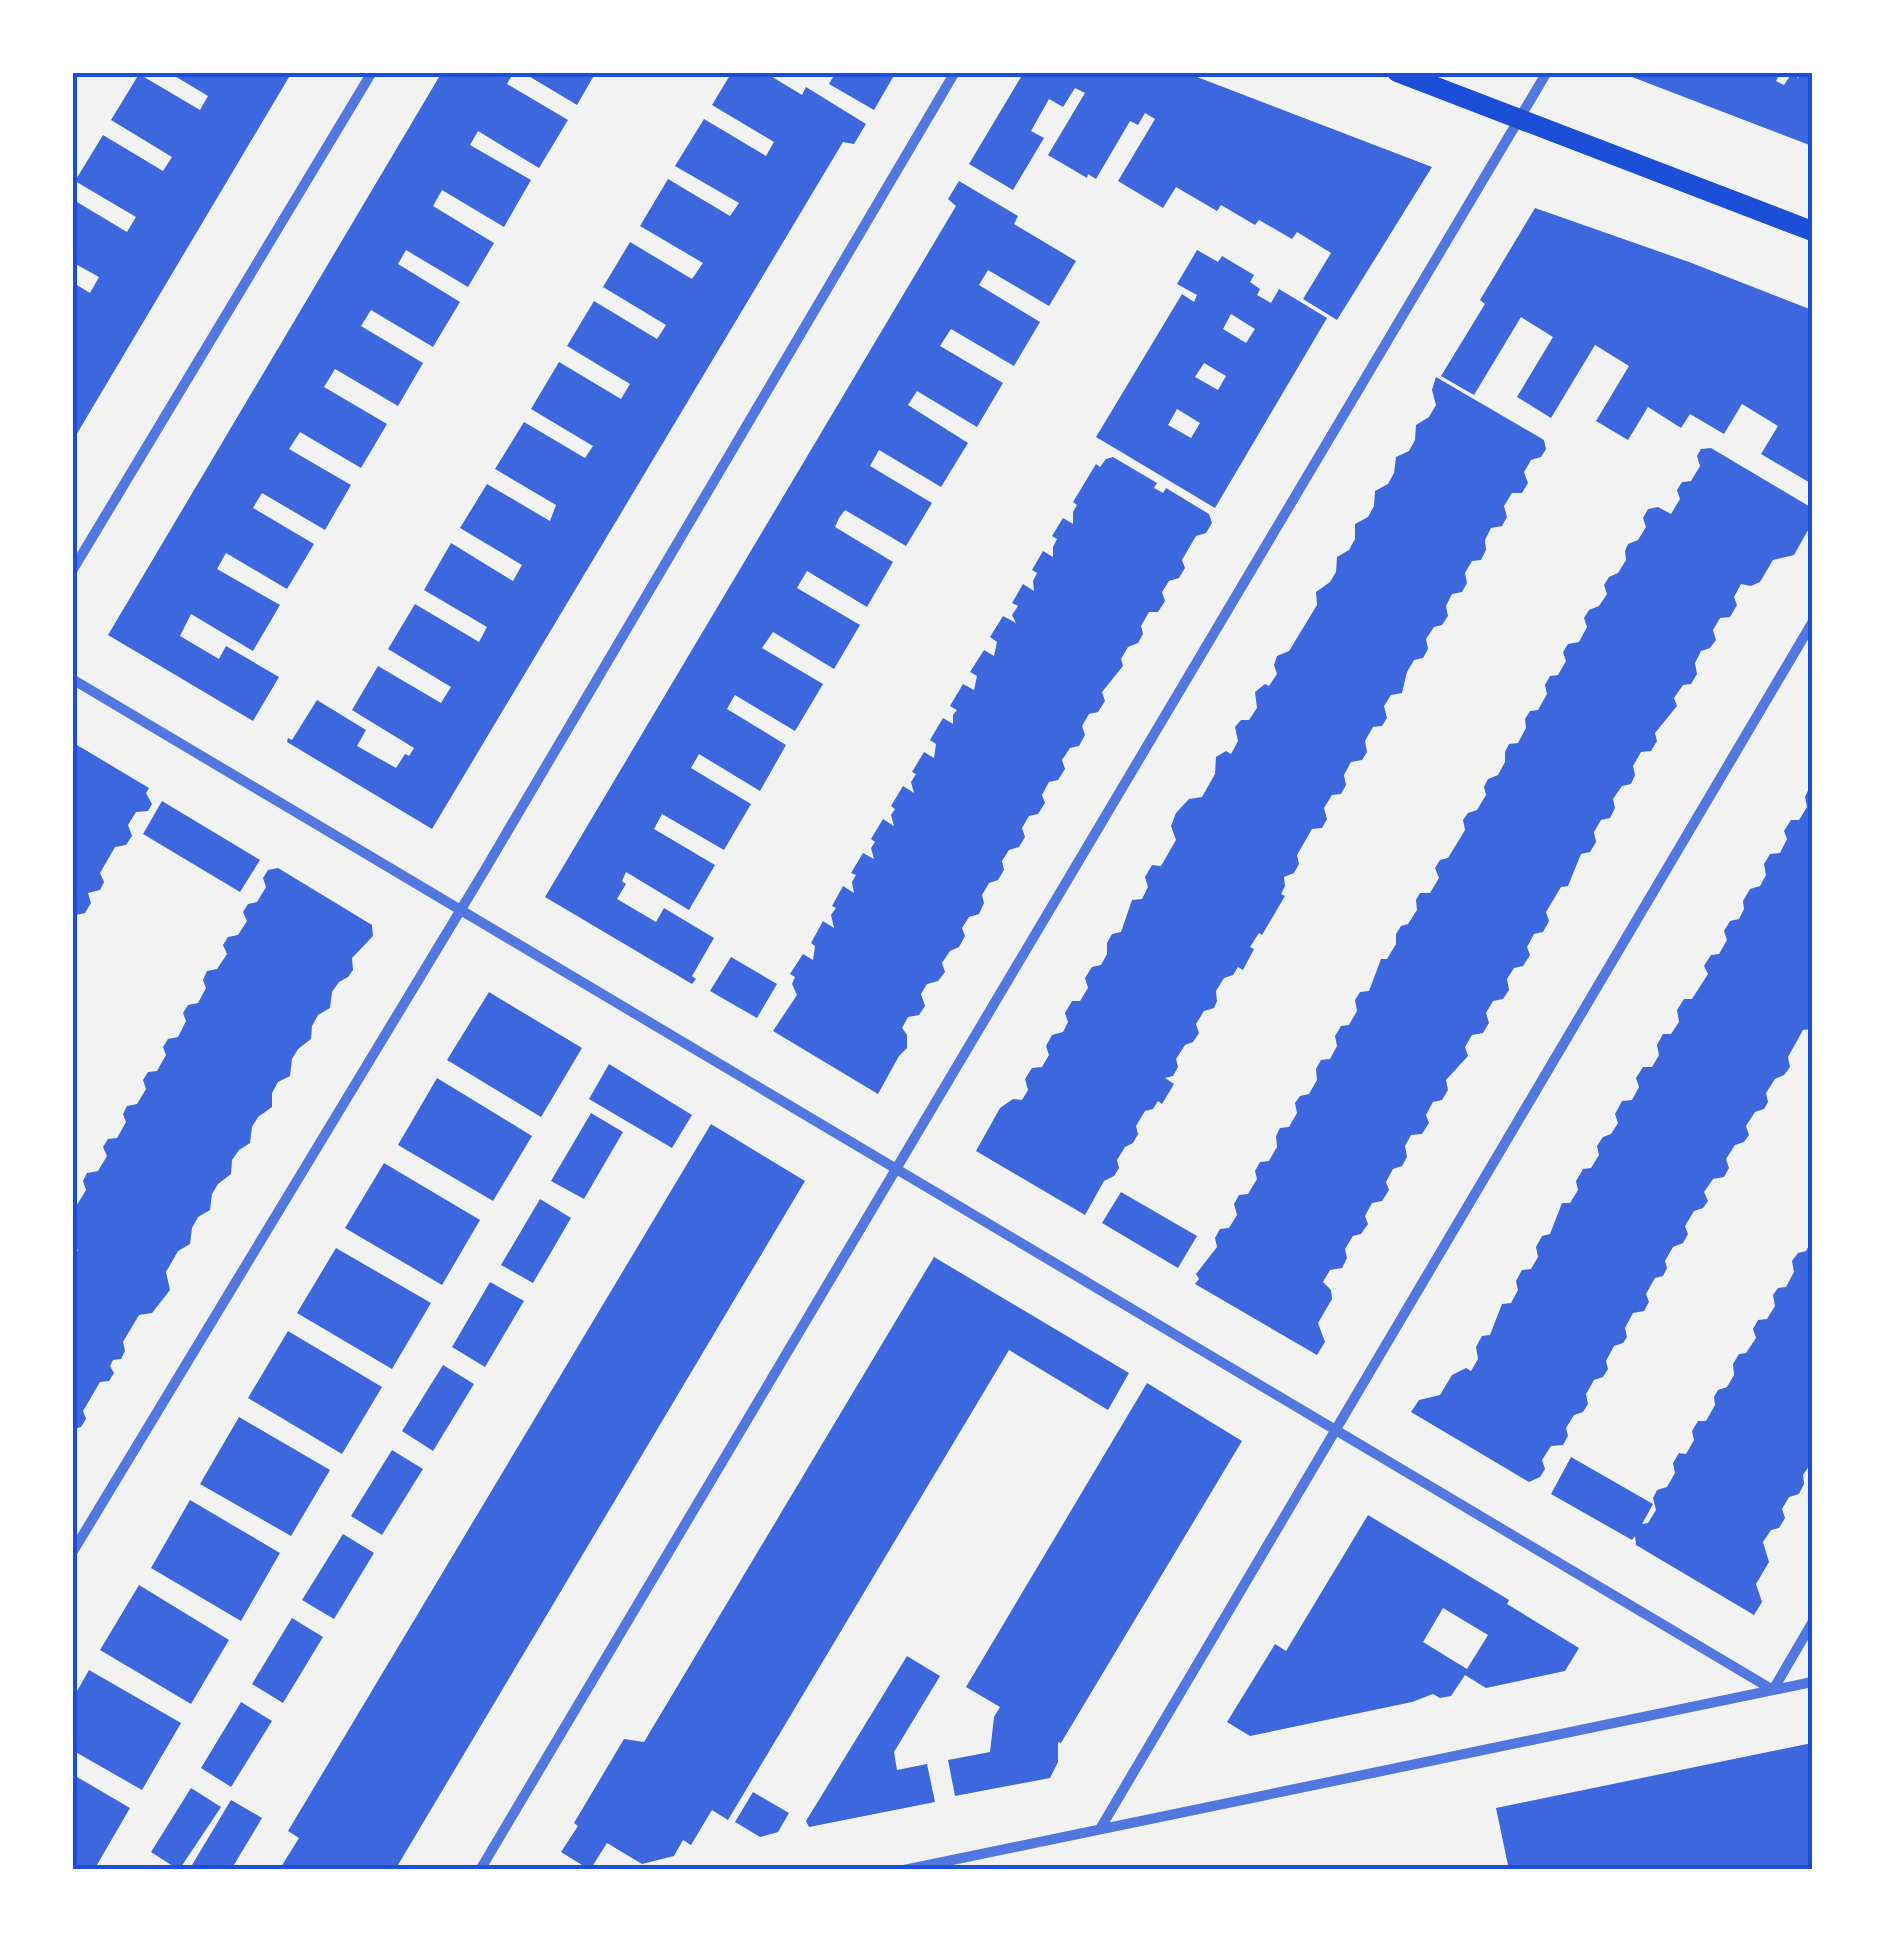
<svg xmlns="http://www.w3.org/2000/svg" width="1885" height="1942" viewBox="0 0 1885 1942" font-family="Lora,serif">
	<rect width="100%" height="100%" fill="#f2f2f2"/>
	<!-- building -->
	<path fill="#3d67dc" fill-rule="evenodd" d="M168 72H292L72 442V282L90 293 99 277 72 262V199L127 232 136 217 75 181 103 135 163 171 172 157 111 120 139 74 200 110 208 96Z
		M442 72H514L507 84 568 120 539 168 478 131 470 145 531 180 504 227 442 190 433 206 494 243 468 287 406 250 398 264 460 302 433 347 371 310 361 326 423 363 398 406 335 369 324 387 387 424 361 468 300 432 289 449 351 485 325 530 262 493 253 508 314 544 287 589 226 553 217 569 280 605 253 651 191 614 180 636 219 659 226 646 279 677 253 721 108 635Z
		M522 72H596L577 105Z
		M732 72H764L802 95 806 87 866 124 854 144 843 142 432 829 287 742 288 738 292 740 317 700 366 730 357 746 396 768 405 754 409 756 414 748 352 710 378 666 441 703 451 687 388 649 415 604 479 642 487 627 424 590 451 543 513 581 522 565 460 528 487 484 550 521 556 505 495 469 524 422 585 458 593 446 531 409 559 362 621 399 630 384 567 346 594 301 657 339 666 325 603 287 630 242 692 279 703 263 640 226 668 179 730 216 739 203 675 166 704 119 766 156 774 142 712 105Z
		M836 72H896L874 110 829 84Z
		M1024 72H1184L1432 167 1337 320 1303 299 1331 253 1297 232 1292 239 1259 220 1255 225 1221 205 1217 211 1176 187 1163 208 1118 181 1155 119 1145 113 1138 125 1130 121 1096 179 1088 174 1087 178 1048 155 1085 93 1075 88 1063 107 1049 99 1031 131 1044 138 1013 190 969 164Z
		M1619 72H1781L1776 81 1784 85 1792 73 1798 78 1802 72H1812V146Z
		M959 181 1018 216 1014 224 1076 261 1049 306 988 270 979 285 1040 322 1014 366 951 329 940 346 1003 383 977 427 917 391 908 405 968 443 941 487 879 450 870 466 932 503 906 546 845 510 839 518 835 527 893 562 867 607 807 571 797 588 860 625 834 669 773 632 762 648 823 684 795 731 735 695 732 700 727 709 786 745 760 791 699 754 691 768 751 804 724 850 662 814 654 829 715 865 689 910 626 872 622 881 626 884 617 899 656 922 664 908 714 938 692 976 696 979 692 984 545 897 956 206 948 199Z
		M1535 208 1689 262 1812 310V484L1761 454 1778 426 1742 404 1724 434 1690 414 1681 428 1648 407 1628 440 1596 421 1629 366 1595 345 1551 418 1517 397 1553 337 1521 317 1474 395 1441 376 1485 304 1480 300Z
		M1197 250 1218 262 1222 256 1254 275 1250 282 1260 289 1257 295 1271 303 1279 289 1327 318 1215 508 1096 437 1182 294 1194 302 1197 295 1177 284ZM1231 314 1255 329 1246 343 1223 329ZM1204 363 1226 376 1218 390 1195 377ZM1177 409 1200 423 1191 438 1168 425Z
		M1436 377 1544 440 1546 449 1541 457 1531 460 1524 472 1528 483 1522 493H1512L1504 506 1507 517 1502 526 1491 528 1485 540 1486 550 1481 560 1472 561 1465 573 1467 583 1462 592 1452 594 1446 606 1448 616 1442 625 1434 627 1426 639 1428 649 1423 658 1414 660 1407 672 1402 693 1391 695 1384 706 1387 718 1382 726 1373 727 1365 741 1367 752 1362 760 1351 762 1344 775 1346 785 1341 794 1332 795 1324 808 1327 819 1322 828 1312 829 1297 855 1299 864 1294 873 1284 877 1285 886 1281 894 1285 896 1262 935 1259 933 1250 947 1254 949 1243 970 1238 967 1233 975 1224 978 1216 991 1217 1001 1214 1008 1204 1011 1196 1024 1199 1033 1193 1042 1185 1045 1176 1059 1178 1067 1173 1076 1165 1078 1174 1084 1162 1104 1158 1101 1153 1109 1145 1111 1136 1126 1138 1134 1133 1143 1125 1147 1117 1160 1119 1168 1114 1176 1104 1181 1085 1215 976 1151 1000 1108 1013 1099 1022 1100 1028 1090 1025 1079 1032 1068 1042 1067 1049 1055 1046 1046 1052 1035 1063 1032 1068 1022 1065 1013 1072 1001H1080L1088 988 1085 978 1092 967 1101 965 1107 954V943L1112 934 1121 932 1132 900 1142 899 1148 887 1145 877 1152 865 1161 866 1176 840 1171 826 1176 813 1189 799 1202 797 1215 774 1216 757 1226 751 1231 754 1238 741 1235 727 1241 720H1249L1257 708 1255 692 1265 684 1269 686 1277 674 1274 665 1277 656 1289 651 1317 605 1316 592 1330 582 1336 572 1337 557 1349 550 1355 539V524L1368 517 1374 506 1375 491 1388 484 1394 473 1396 457 1409 451 1415 440 1416 425 1429 417 1436 405 1432 390Z
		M1711 448 1812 508V523L1794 555 1773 560 1760 582 1751 586 1741 584 1734 597 1737 605 1730 617 1720 618 1713 630 1716 640 1710 648 1701 651 1695 663 1697 674 1691 684 1683 685 1674 698 1677 706 1655 733 1657 741 1651 751 1641 752 1633 766 1635 775 1631 784 1622 786 1613 799 1615 808 1610 818 1601 820 1594 832 1596 842 1590 852 1581 854 1568 886 1561 887 1546 912 1549 921 1543 932 1534 934 1527 947 1530 955 1523 966 1514 968 1507 979 1509 990 1503 999 1493 1001 1486 1013 1489 1023 1483 1033 1472 1035 1465 1047 1468 1056 1446 1080 1448 1090 1442 1100 1433 1102 1426 1115 1429 1123 1422 1134 1411 1135 1405 1146 1407 1157 1402 1166 1393 1169 1386 1182 1389 1190 1382 1201 1372 1203 1365 1216 1368 1224 1361 1234 1353 1236 1345 1249 1347 1258 1342 1268 1330 1270 1323 1282 1331 1290 1332 1299 1318 1323 1325 1342 1317 1355 1195 1284 1199 1279 1196 1274 1217 1247 1215 1238 1220 1229 1229 1228 1237 1215 1234 1204 1239 1195 1248 1194 1257 1179 1255 1171 1260 1162 1269 1161 1277 1147 1276 1136 1280 1128 1289 1127 1297 1113 1295 1103 1300 1096 1309 1094 1317 1080 1316 1069 1321 1060 1330 1059 1337 1046 1335 1036 1341 1026 1349 1025 1357 1011 1355 1000 1360 992 1369 991 1381 959H1387L1396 944V934L1401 926 1408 924 1417 910 1416 900 1420 893H1430L1439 878 1435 868 1440 860 1448 858 1465 830 1463 820 1468 813 1477 810 1486 795 1484 787 1488 779 1498 775 1505 762V752L1509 744 1518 743 1526 728 1525 719 1530 711 1538 710 1547 694 1545 685 1550 676 1558 675 1566 661 1563 652 1568 644 1579 642 1587 627 1584 618 1589 610 1599 606 1607 594 1604 585 1609 577 1618 573 1626 560 1625 551 1628 544 1638 540 1646 527 1643 518 1648 509 1658 507 1671 514 1680 499 1677 490 1682 482 1691 481 1700 466 1697 456 1701 449Z
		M1113 457 1157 483 1154 488 1163 493 1166 488 1209 514 1212 523 1206 533 1196 536 1182 560 1185 568 1179 578 1169 581 1162 592 1165 601 1158 612H1149L1141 626 1143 634 1138 643 1128 647 1121 659 1123 666 1102 692 1105 701 1098 712 1089 714 1082 726 1085 735 1079 746 1070 748 1062 760 1065 769 1058 780 1049 782 1042 795 1045 803 1038 814 1029 816 1022 828 1025 837 1019 847 1009 850 1002 861 1004 870 998 880 989 883 982 895 984 903 979 914 969 917 962 928 965 936 959 947 950 951 942 963 945 972 938 981 927 984 921 994 925 1006 919 1015 908 1017 902 1028 907 1035V1048L899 1056 878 1094 773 1031 797 995 792 984 795 977 790 974 803 954 813 960 815 946 811 943 823 921 834 928 831 915 836 908 832 906 843 886 854 893 852 882 856 875 851 873 863 853 874 859 871 848 875 842 871 839 883 819 894 826 891 815 895 809 891 806 903 786 914 793 911 782 916 774 912 772 924 752 934 758 936 744 930 740 943 718 953 724V715L957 710 950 706 963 684 974 690 977 676 970 672 984 650 994 656 997 642 990 637 1003 616 1016 623 1012 615 1018 606 1012 603 1023 584 1034 591 1033 581 1037 573 1032 570 1043 551 1053 557V547L1057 539 1052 536 1063 518 1073 524V512L1077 505 1073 502 1096 464 1100 467 1106 459Z
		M72 742 149 788 146 793 152 804 148 811 136 812 128 825 132 836 126 845 115 847 100 873 104 882 100 890 88 893 91 903 85 913 76 915 72 920Z
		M1812 782V1029L1803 1030 1788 1057 1790 1067 1784 1075 1775 1079 1766 1093 1768 1102 1764 1109 1755 1112 1746 1126 1749 1135 1744 1142 1735 1145 1726 1159 1729 1168 1724 1177 1713 1179 1704 1192 1708 1201 1703 1208 1694 1211 1685 1226 1688 1234 1683 1243 1673 1247 1665 1261 1667 1268 1663 1276 1655 1278 1646 1294 1649 1302 1644 1311 1633 1313 1625 1328 1627 1337 1623 1343 1614 1346 1606 1361 1608 1369 1603 1377 1594 1380 1586 1394 1588 1404 1583 1412 1574 1415 1566 1428 1568 1436 1563 1445 1551 1446 1542 1460 1545 1469 1540 1477 1529 1482 1411 1412 1419 1400 1440 1395 1452 1375 1466 1368 1471 1371 1478 1359 1476 1347 1482 1336 1490 1335 1502 1304 1511 1303 1518 1290 1516 1281 1522 1270 1531 1269 1538 1257 1536 1247 1542 1236 1550 1234 1562 1203H1570L1578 1190 1576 1181 1583 1169 1591 1168 1599 1155 1597 1146 1603 1137 1611 1134 1618 1123 1615 1114 1622 1101 1632 1100 1639 1087 1636 1078 1643 1067H1652L1659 1055 1657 1045 1663 1034H1671L1679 1022 1677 1010 1684 999H1692L1708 974 1704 966 1711 955 1719 954 1727 940 1724 931 1730 921 1739 919 1744 909 1743 901 1750 889 1760 886 1766 875 1764 864 1770 854 1780 853 1787 839 1784 831 1791 820H1799L1807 807 1805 797Z
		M162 801 260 860 240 892 143 834Z
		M278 868 372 925 373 936 352 958 353 970 348 977 339 982 332 992 330 1008 318 1015 312 1026 311 1039 298 1049 292 1059 290 1076 278 1082 272 1093V1107L258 1117 252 1127 250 1143 239 1150 232 1160 231 1174 218 1184 212 1194 210 1210 198 1217 192 1228 190 1244 178 1251 166 1272 170 1290 152 1313 139 1315 123 1342 125 1351 121 1359 113 1360 110 1366 114 1373 109 1381 100 1382 83 1411 86 1419 81 1427 72 1430V1259L78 1250 72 1247V1213L86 1190 83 1181 87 1173 98 1171 107 1156 103 1147 108 1139 117 1138 126 1122 123 1114 127 1106 137 1104 146 1089 143 1080 148 1072 157 1071 166 1055 163 1047 168 1039 178 1037 186 1021 183 1013 188 1005 198 1003 206 988 203 980 207 971 217 969 227 954 223 945 228 937 238 935 247 921 243 912 248 904 257 902 266 887 263 878 268 870Z
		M731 957 777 984 757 1018 710 991Z
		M489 992 582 1048 541 1117 447 1060Z
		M609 1064 692 1115 672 1148 589 1099Z
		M437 1078 532 1136 493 1201 398 1145Z
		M591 1113 623 1132 584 1199 551 1181Z
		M711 1124 805 1181 395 1870H279L299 1838 288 1831Z
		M384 1163 480 1220 442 1285 345 1228Z
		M1121 1192 1197 1236 1178 1268 1102 1223Z
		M540 1199 571 1218 533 1283 501 1265Z
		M1812 1240V1462L1803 1475 1804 1484 1799 1494 1789 1497 1782 1509 1785 1518 1779 1528 1771 1530 1763 1542 1769 1562 1756 1584 1762 1602 1754 1615 1636 1545 1635 1536 1632 1540 1551 1494 1571 1457 1653 1504 1642 1524 1648 1523 1656 1510 1653 1498 1657 1490 1667 1487 1675 1473 1673 1463 1679 1453 1686 1454 1694 1440 1692 1431 1698 1421H1706L1715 1405 1714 1397 1718 1390 1727 1387 1734 1375 1733 1364 1739 1354 1746 1353 1756 1338 1753 1329 1758 1320 1767 1319 1775 1306 1773 1295 1778 1288 1786 1287 1794 1272 1792 1261 1798 1253 1806 1251Z
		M336 1248 431 1303 392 1369 297 1313Z
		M934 1257 1129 1373 1108 1410 1009 1350 728 1820 712 1810 691 1845 683 1840 674 1856 642 1864 607 1843 590 1870 561 1852 578 1826 574 1823 624 1739 644 1742Z
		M490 1282 524 1301 485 1367 452 1347Z
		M288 1331 382 1387 342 1454 248 1398Z
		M443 1365 474 1384 433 1451 402 1431Z
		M1147 1383 1242 1441 1061 1743 1058 1742V1762L1050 1778 955 1796 948 1760 990 1752 994 1717 1000 1707 966 1687Z
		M239 1417 330 1470 291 1536 200 1484Z
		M392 1450 423 1469 382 1535 351 1516Z
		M190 1500 280 1553 241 1621 151 1568Z
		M1368 1515 1509 1600 1507 1604 1579 1648 1565 1671 1486 1688 1465 1675 1451 1696 1440 1698 1433 1694 1412 1702 1250 1736 1227 1722 1275 1644 1286 1651ZM1443 1608 1488 1635 1467 1669 1423 1642Z
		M343 1534 374 1553 334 1619 302 1600Z
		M139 1585 229 1640 191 1704 100 1650Z
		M292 1618 323 1637 283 1703 252 1684Z
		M907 1656 940 1676 894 1752 897 1770 927 1764 935 1802 809 1827 806 1821Z
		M89 1670 181 1723 142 1790 72 1750V1700Z
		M241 1702 272 1721 231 1787 201 1768Z
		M1812 1743V1870H1509L1496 1808Z
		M72 1774 130 1808 94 1870H83L72 1864Z
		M191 1788 221 1807 179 1870 151 1852Z
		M753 1792 789 1813 778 1832 760 1837 735 1822Z
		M231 1800 262 1818 231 1870H189Z"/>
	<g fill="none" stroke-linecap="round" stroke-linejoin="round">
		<!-- minor -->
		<path stroke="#5277de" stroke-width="10" d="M72 571 372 72
			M72 679 1773 1690 1812 1623
			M72 1553 483 873 955 72
			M1100 1829 1812 623
			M480 1870 1547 72
			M904 1870 1812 1682"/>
		<!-- secondary -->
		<path stroke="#1d4ed8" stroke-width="20" d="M1397 72 1812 231"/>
	</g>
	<!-- border -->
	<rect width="1885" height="1942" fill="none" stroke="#ffffff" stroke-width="150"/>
	<rect x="75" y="75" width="1735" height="1792" fill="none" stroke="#1d4ed8" stroke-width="4"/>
</svg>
